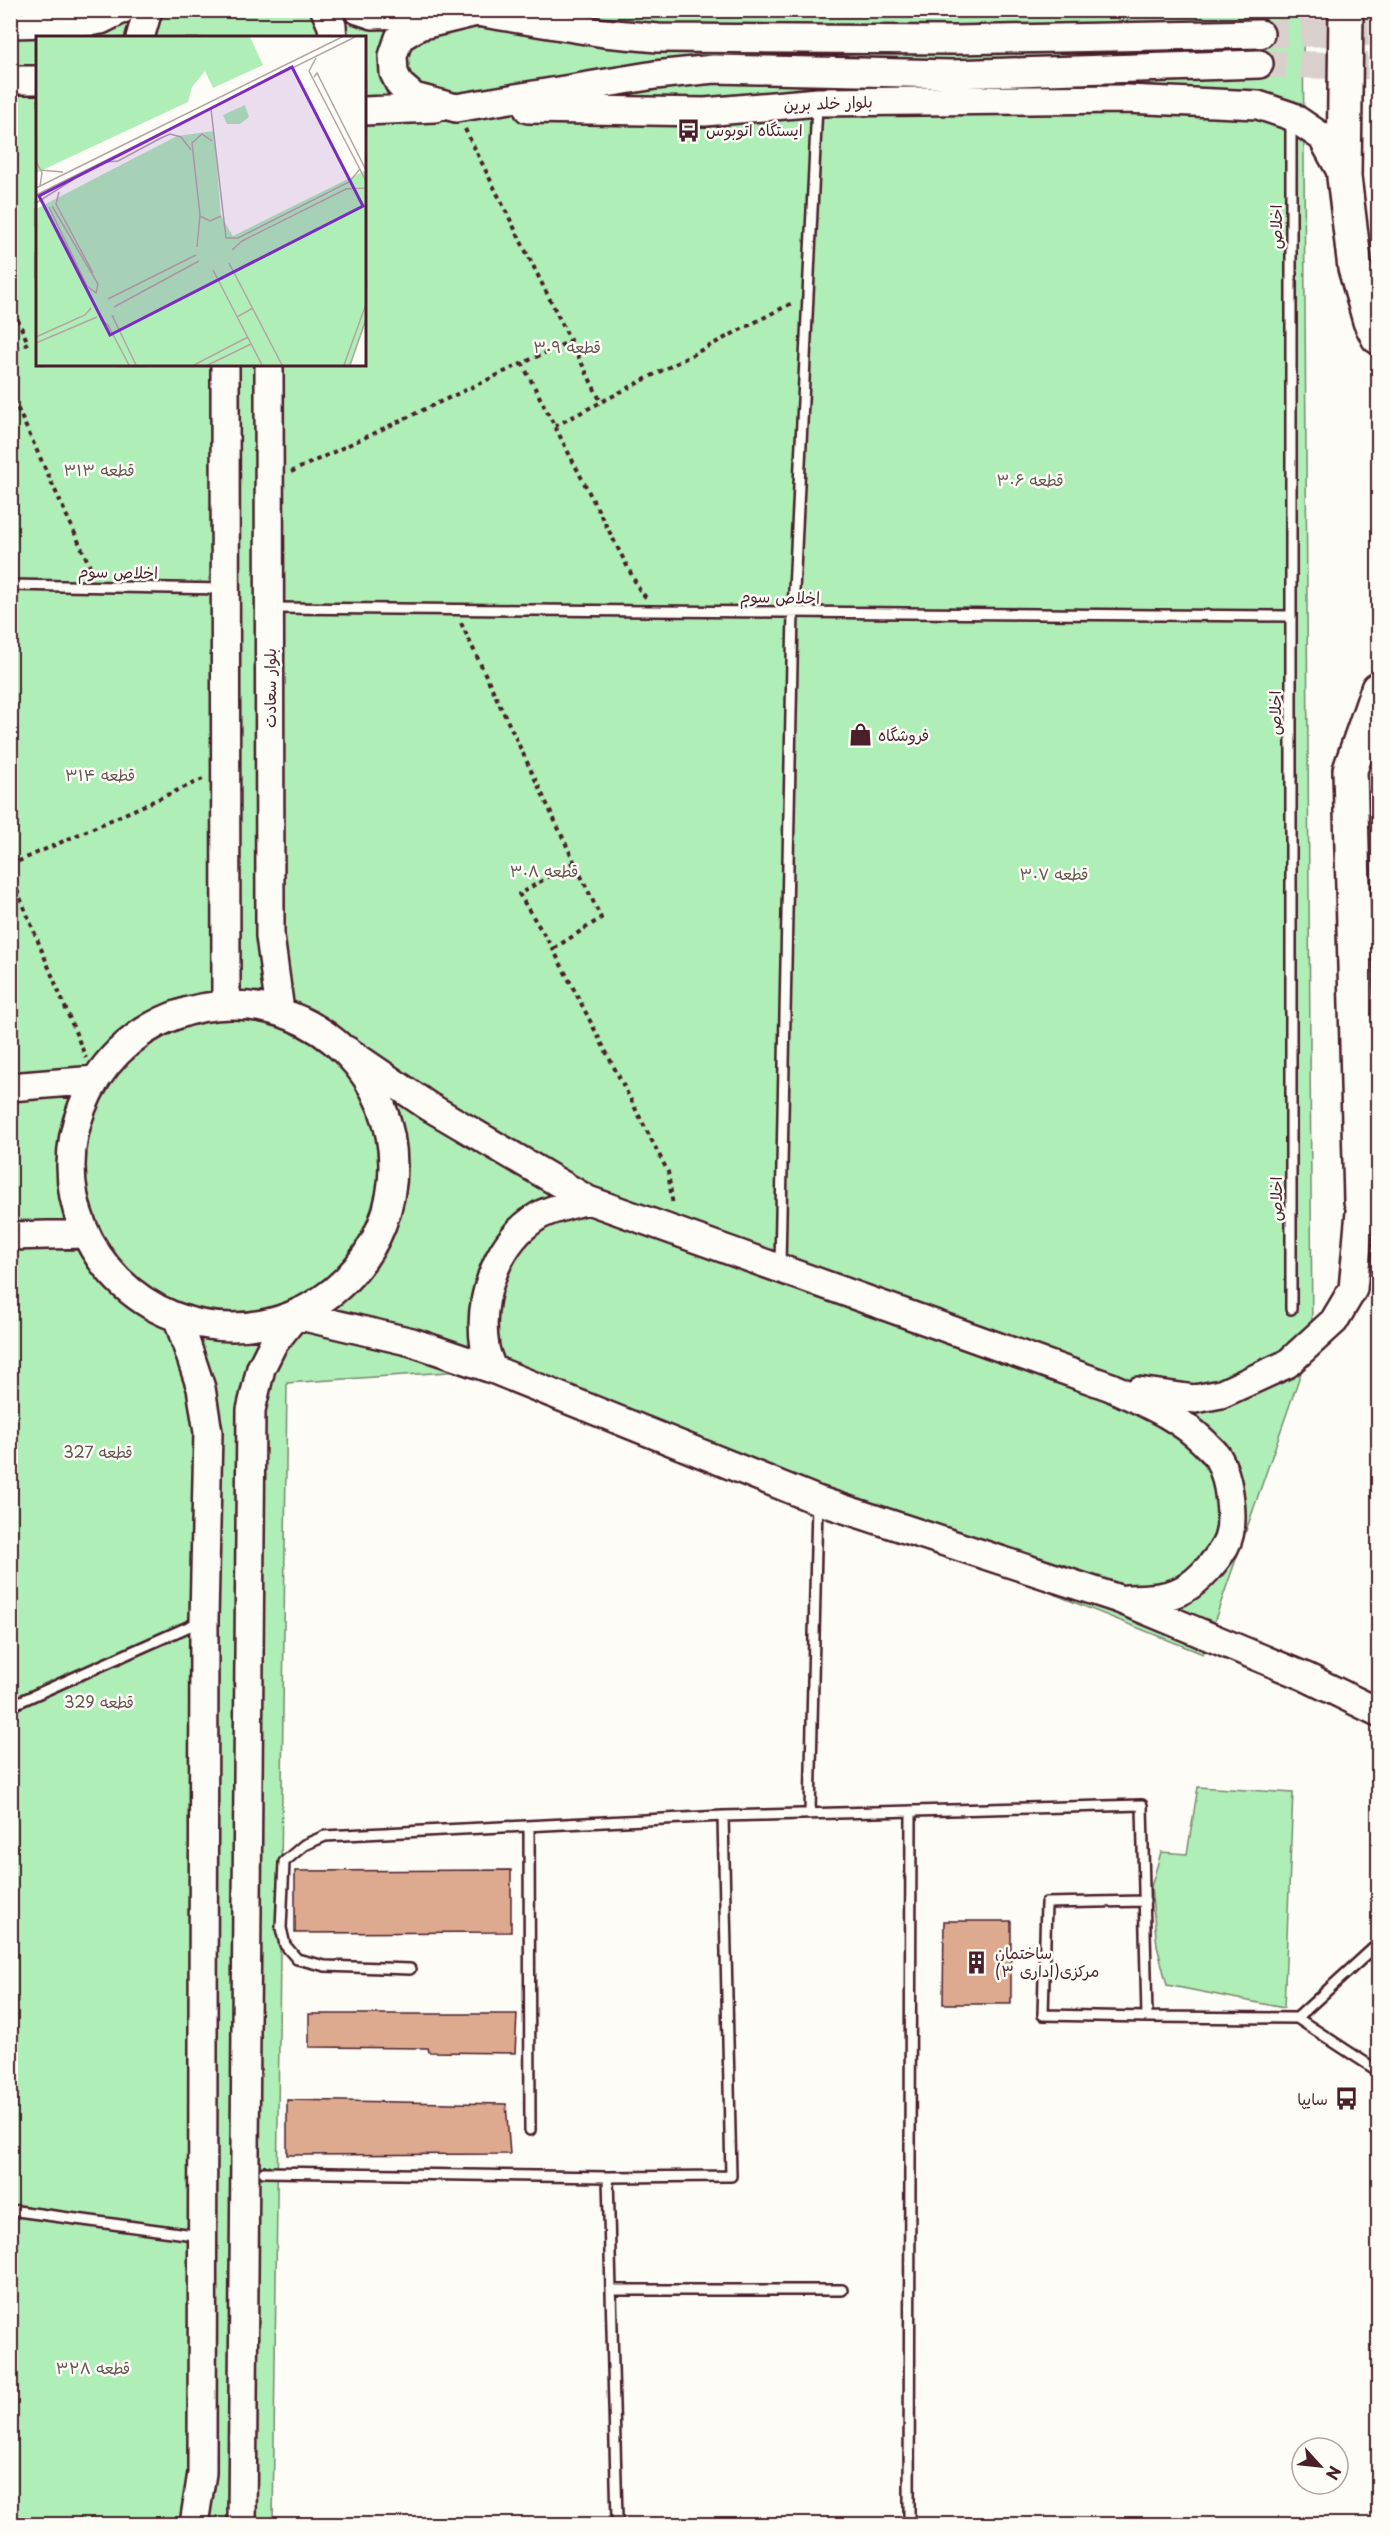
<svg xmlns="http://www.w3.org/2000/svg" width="1389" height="2535" viewBox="0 0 1389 2535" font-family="'Playpen Sans','Playpen Sans Arabic',sans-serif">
	<rect width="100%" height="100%" fill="#fdfcf7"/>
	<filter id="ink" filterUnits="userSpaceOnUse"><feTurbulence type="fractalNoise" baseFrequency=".0167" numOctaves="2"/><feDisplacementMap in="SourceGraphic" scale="12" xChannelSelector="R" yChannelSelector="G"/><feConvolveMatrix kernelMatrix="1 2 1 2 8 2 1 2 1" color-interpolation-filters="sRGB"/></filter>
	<g filter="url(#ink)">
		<!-- green -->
		<path fill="#afeeb6" stroke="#7c8670" stroke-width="1.5" fill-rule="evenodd" d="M11 11H1303L1312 1341 1203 1654 492 1369 287 1383 273 2524H11ZM38 38H364V364H38Z
			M1198 1787 1293 1793 1284 2008 1167 1985 1157 1946 1151 1887 1161 1852 1187 1854Z"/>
		<!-- building -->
		<path fill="#ddaa90" stroke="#4a1f2b" stroke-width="1.5" d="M511 1870V1932L295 1933V1871Z
			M944 1921H1011V2004H943Z
			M309 2014H517L515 2053 429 2052 428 2048 309 2047Z
			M287 2100 506 2104 510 2154 287 2155Z"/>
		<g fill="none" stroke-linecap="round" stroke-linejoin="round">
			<!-- secondary-tunnel -->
			<path stroke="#d9d0ce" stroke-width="27" stroke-dasharray="27 14" stroke-linecap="butt" d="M1260 34 1378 32
				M1259 64 1378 66"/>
			<defs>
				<path id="lane" d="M10 585 223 589
					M272 608 1290 616
					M780 1266 793 612 817 105
					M1291 1309V122
					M10 1706 199 1622
					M810 1813 817 1504
					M529 1826 530 2130
					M1145 1901 1046 1903 1043 2015 1147 2017
					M1378 1944 1297 2018 1378 2071
					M410 1969 325 1966 297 1959 285 1945 281 1928 284 1862 304 1845 325 1836 723 1816 1142 1805 1147 2017 1297 2018
					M264 2172 608 2177 731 2176 723 1816
					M608 2177 617 2519
					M10 2210 201 2236
					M611 2290H842
					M909 2515 911 1811"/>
				<path id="secondary" d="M325 10 332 26 333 38
					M358 10 373 15 439 13
					M10 24 89 22 101 20 121 10
					M140 38 148 10
					M1259 64 952 74 714 69 655 75 456 108 414 97 400 85 394 73 393 56 399 38 419 26 477 12 604 33 658 38 954 40 1260 34
					M10 80H38
					M528 109 705 112 818 102 1126 99 1258 105 1291 116 1322 137 1344 177
					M364 111 435 108
					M225 364 226 1004
					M269 364 270 936 280 1011
					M71 1166a161 161 0 1 1 322 0a161 161 0 1 1-322 0Z
					M346 1050 428 1106 588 1200 1111 1387C1145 1403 1178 1416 1205 1443 1208 1447 1215 1452 1217 1456 1229 1476 1237 1525 1225 1546 1217 1560 1199 1581 1184 1589 1167 1599 1145 1598 1126 1599
					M10 1087 95 1080
					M10 1236 86 1234
					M178 1319 201 1388 208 1432 204 1620 202 2473 194 2524
					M492 1369C490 1362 486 1355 485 1347 477 1299 497 1240 540 1215 554 1208 573 1204 588 1200
					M1138 1391 1195 1399 1221 1394 1287 1364 1334 1321 1353 1289 1361 1201
					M242 2524 251 1410 261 1368 273 1344 296 1315 412 1342 492 1369 817 1500 1119 1599 1306 1677 1378 1712"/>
				<path id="highway" d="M1346 10 1344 177 1355 268 1370 321 1378 337
					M1361 1201 1350 770 1378 689"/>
			</defs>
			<!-- lane casing -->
			<use href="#lane" stroke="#4a1f2b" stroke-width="14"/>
			<!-- secondary casing -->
			<use href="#secondary" stroke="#4a1f2b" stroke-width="32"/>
			<!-- highway casing -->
			<use href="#highway" stroke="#4a1f2b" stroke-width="38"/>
			<!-- path -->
			<path stroke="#4a1f2b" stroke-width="4" stroke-dasharray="4.5 4.5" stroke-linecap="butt" d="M465 129 601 402
				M10 302 28 343 10 353
				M522 363 639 589 647 599
				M10 392 93 573
				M555 426 794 302
				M291 472 570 341
				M461 623 601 918 553 949
				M10 780 15 789 10 840
				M574 862 519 894 553 949 668 1172 673 1206
				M10 865 203 779
				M10 873 86 1058"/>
			<!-- lane -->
			<use href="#lane" stroke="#fdfcf7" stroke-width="9"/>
			<!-- secondary -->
			<use href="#secondary" stroke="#fdfcf7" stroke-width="27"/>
			<!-- highway -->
			<use href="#highway" stroke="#fdfcf7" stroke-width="33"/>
		</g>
	</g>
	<!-- icons -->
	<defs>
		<symbol id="bus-bare" viewBox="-9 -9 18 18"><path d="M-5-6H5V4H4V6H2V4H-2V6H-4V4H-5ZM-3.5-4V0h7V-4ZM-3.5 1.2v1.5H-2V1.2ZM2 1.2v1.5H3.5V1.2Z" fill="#4a1f2b" stroke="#fdfcf7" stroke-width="2.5" paint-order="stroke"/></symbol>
		<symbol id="shop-bare" viewBox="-9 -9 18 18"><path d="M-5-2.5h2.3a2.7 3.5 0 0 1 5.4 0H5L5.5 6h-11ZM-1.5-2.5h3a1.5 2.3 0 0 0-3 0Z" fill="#4a1f2b" stroke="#fdfcf7" stroke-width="2.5" paint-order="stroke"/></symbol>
		<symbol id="building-bare" viewBox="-9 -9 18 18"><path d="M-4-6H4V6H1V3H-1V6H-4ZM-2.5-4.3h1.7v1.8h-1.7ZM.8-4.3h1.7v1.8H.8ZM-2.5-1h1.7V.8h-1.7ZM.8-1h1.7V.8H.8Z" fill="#4a1f2b" stroke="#fdfcf7" stroke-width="2.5" paint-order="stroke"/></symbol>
	</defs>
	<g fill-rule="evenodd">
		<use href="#bus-bare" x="672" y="114" width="33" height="33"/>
		<use href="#shop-bare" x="844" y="718" width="33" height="33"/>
		<use href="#building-bare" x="960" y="1946" width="33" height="33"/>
		<use href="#bus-bare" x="1330" y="2082" width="33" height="33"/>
	</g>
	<g text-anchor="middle" stroke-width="5" stroke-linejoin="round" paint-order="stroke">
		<!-- street labels -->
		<g font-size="16" fill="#4a1f2b" stroke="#fdfcf7">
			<text transform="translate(828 103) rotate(-2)" y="6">بلوار خلد برین</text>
			<text transform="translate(1276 227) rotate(-90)" y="6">اخلاص</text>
			<text transform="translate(118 572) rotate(1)" y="6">اخلاص سوم</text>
			<text transform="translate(780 597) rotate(1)" y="6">اخلاص سوم</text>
			<text transform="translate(270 688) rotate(-90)" y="6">بلوار سعادت</text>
			<text transform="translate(1275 713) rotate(-90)" y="6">اخلاص</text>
			<text transform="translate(1276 1199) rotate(-90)" y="6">اخلاص</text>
		</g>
		<!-- poi labels -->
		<g font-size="16" fill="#4a1f2b" stroke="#fdfcf7" text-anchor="start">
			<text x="706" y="136">ایستگاه اتوبوس</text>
			<text x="878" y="741">فروشگاه</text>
			<text x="995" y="1959">ساختمان<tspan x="995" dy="18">مرکزی(اداری ۳)</tspan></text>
			<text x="1328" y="2105" text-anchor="end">سایپا</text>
		</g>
		<!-- park labels -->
		<g font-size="16" fill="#63534e" stroke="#fdfcf7">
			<text x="567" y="353">قطعه ۳۰۹</text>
			<text x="99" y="476">قطعه ۳۱۳</text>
			<text x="1030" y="486">قطعه ۳۰۶</text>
			<text x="100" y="781">قطعه ۳۱۴</text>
			<text x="544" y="877">قطعه ۳۰۸</text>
			<text x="1054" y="880">قطعه ۳۰۷</text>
			<text x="98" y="1458">قطعه 327</text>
			<text x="99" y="1708">قطعه 329</text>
			<text x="93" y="2374">قطعه ۳۲۸</text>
		</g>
	</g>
	<!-- overview -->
	<g transform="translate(36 36)">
		<rect width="330" height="330" fill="#fdfcf7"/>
		<path d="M0 1H214L227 29 177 52 169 35 156 51 152 66 0 137ZM209 69 213 81 204 88H191L187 79ZM178 95 185 180 197 200 330 134V286L315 329H0V173L141 100Z" fill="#afeeb6"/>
		<path fill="none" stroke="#b5a4a5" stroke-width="1.5" d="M280 22 273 35 330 145M278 41 281 37 330 134M175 73 190 202H202L313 146 324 133M125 102 134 98 145 101 155 114M0 125 6 137 4 150M71 126 82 125 125 102M4 134 27 136M0 152 306 1M23 156 20 168 57 237M0 159 319 1M0 167 38 143M8 169 47 242M13 171 51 250 60 257 62 248 16 170M164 180 174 185 185 180M161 211 164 179 156 107 166 98 176 105M196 214 206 205 310 153 330 152M193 227 246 329M177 234 226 329M72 263 160 219M78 271 163 225M76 279 100 329M201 281 217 272M64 283 72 289 93 329M0 301 49 279 55 272M0 307 61 281M158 329 212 301M172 329 215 308M308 329 330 268M314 329 330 283"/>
		<path fill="#7b2cbf" fill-opacity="0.15" stroke="#7b2cbf" stroke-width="3" d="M256 31 327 170 74 299 3 160Z"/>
		<rect width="330" height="330" fill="none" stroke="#4a1f2b" stroke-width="3"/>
	</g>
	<!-- margin -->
	<rect width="1389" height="2535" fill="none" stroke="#fdfcf7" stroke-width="36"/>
	<rect x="18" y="18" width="1353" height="2499" fill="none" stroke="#4a1f2b" stroke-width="2" filter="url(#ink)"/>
	<!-- north arrow -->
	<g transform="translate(1320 2466) rotate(117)"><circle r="28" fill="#fdfcf7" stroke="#b5a4a5" stroke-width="1.5"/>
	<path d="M0-4.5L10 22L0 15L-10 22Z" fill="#4a1f2b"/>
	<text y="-9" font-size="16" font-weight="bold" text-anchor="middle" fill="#4a1f2b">N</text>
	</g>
</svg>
